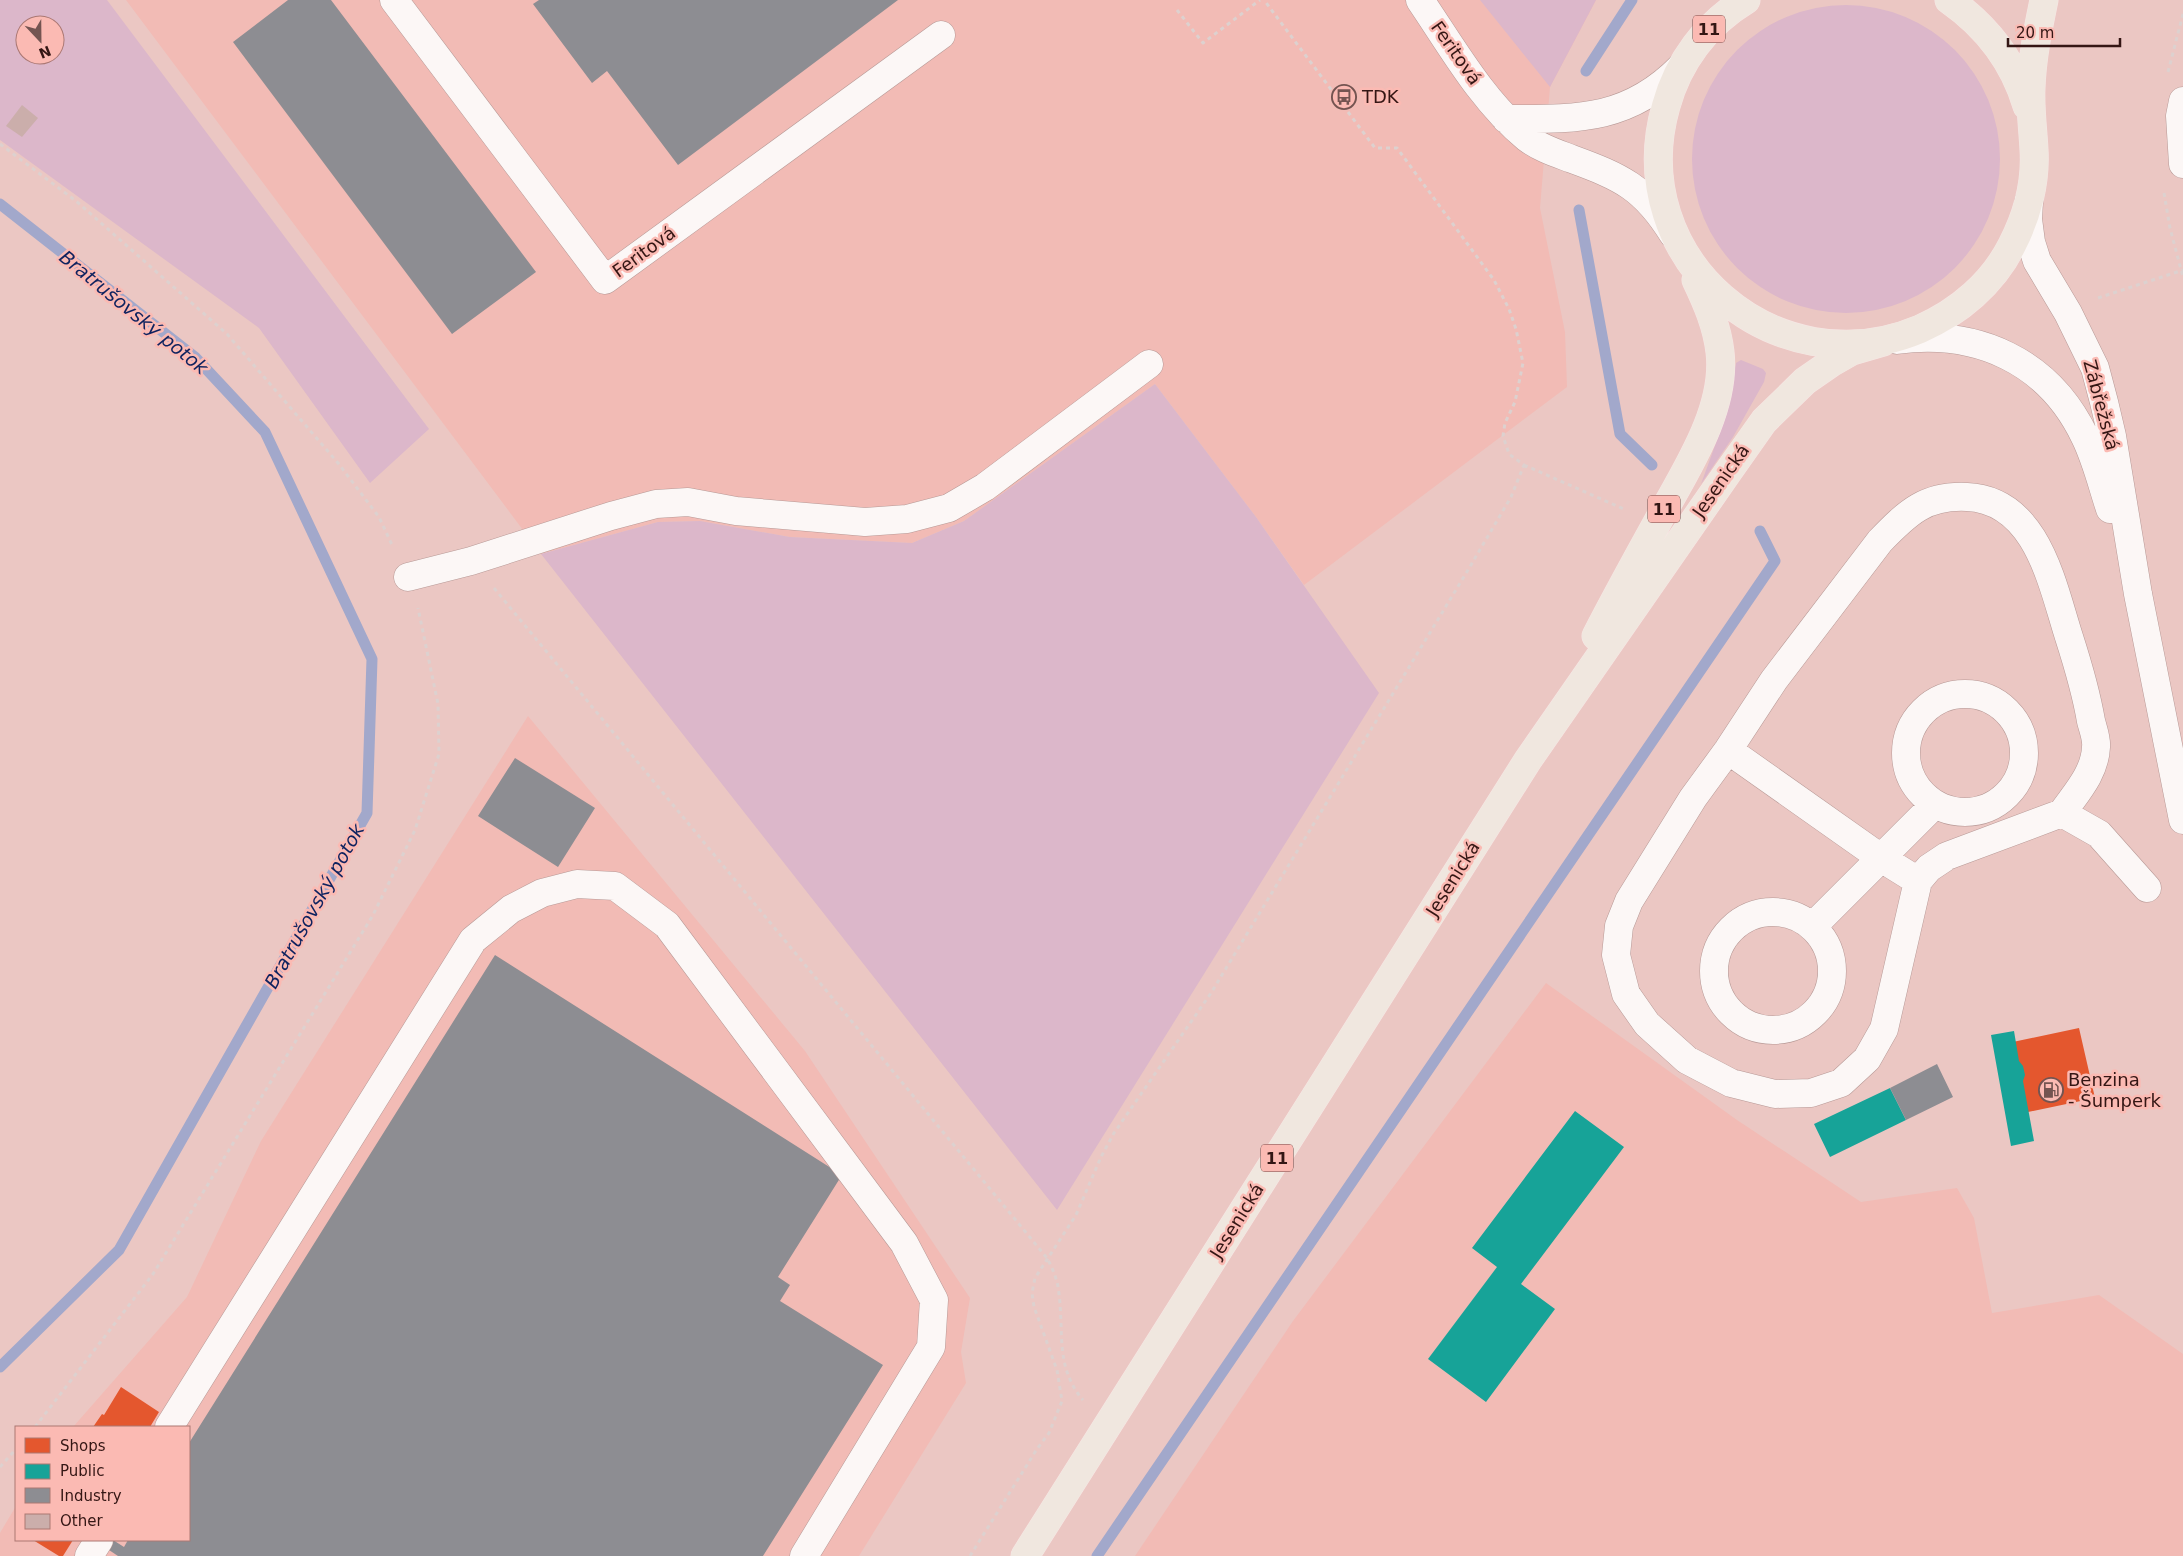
<svg xmlns="http://www.w3.org/2000/svg" width="2183" height="1556" viewBox="0 0 2183 1556" font-family="'DejaVu Sans',sans-serif">
	<rect width="100%" height="100%" fill="#ebc7c3"/>
	<!-- built -->
	<path fill="#f2bbb5" d="M126 0H1596L1550 87 1540 208 1565 332 1567 387 1304 585 1256 517 1155 384 964 521 912 543 790 537 700 521 658 522 541 554Z
		M528 716 805 1051 970 1298 961 1352 966 1383 859 1556H0V1533L16 1506V1540H189V1427H73L187 1297 261 1141Z
		M1546 983 1737 1120 1861 1202 1957 1188 1974 1218 1992 1313 2099 1295 2183 1354V1556H1135L1293 1321Z"/>
	<!-- green -->
	<path fill="#dcb7ca" fill-rule="evenodd" d="M0 0H107L429 429 370 483 259 328 0 140ZM25 25H55V55H25Z
		M1480 0H1596L1550 87Z
		M1692 159a154 154 0 1 1 308 0a154 154 0 1 1-308 0Z
		M1741 360 1763 369 1766 373 1764 382 1733 437 1701 484 1725 418 1736 363Z
		M1155 384 1256 517 1379 693 1057 1210 541 554 658 522 700 521 790 537 912 543 964 521Z"/>
	<!-- shops -->
	<path fill="#e4572e" d="M2079 1028 2095 1098 2023 1113 2008 1043Z
		M121 1387 159 1412 150 1427H93L102 1414 104 1415Z
		M33 1540H73L63 1556H59Z"/>
	<!-- public -->
	<path fill="#17a398" d="M2014 1031 2019 1061 2023 1066 2025 1075 2023 1081 2034 1141 2011 1146 1991 1035Z
		M1890 1088 1906 1120 1830 1157 1814 1124Z
		M1575 1111 1624 1147 1521 1284 1555 1309 1486 1402 1428 1359 1497 1267 1472 1248Z"/>
	<!-- industry -->
	<path fill="#8d8d92" d="M288 0H331L536 272 452 334 233 42Z
		M539 0H898L678 165 607 71 592 83 533 4Z
		M515 758 595 808 558 867 478 816Z
		M495 955 842 1175 778 1277 790 1285 780 1301 883 1365 763 1556H118L94 1540H113L124 1547 128 1540H189V1443Z
		M1937 1064 1953 1097 1906 1120 1890 1088Z"/>
	<g fill="none" stroke-linecap="round" stroke-linejoin="round">
		<!-- stream -->
		<path stroke="#a2a8cb" stroke-width="11" d="M1586 71 1632 0
			M0 204 195 357 265 432 372 659 367 813 119 1250 0 1367
			M1579 210 1620 434 1652 465
			M1097 1556 1775 561 1760 531"/>
	</g>
	<!-- building -->
	<path fill="#cbaeab" d="M22 105 38 118 22 137 6 126Z"/>
	<g fill="none" stroke-linecap="round" stroke-linejoin="round">
		<defs>
			<path id="minor" d="M394 0 605 280 941 35
				M1420 0C1452 47 1482 101 1527 138 1540 148 1556 153 1572 159 1621 177 1644 187 1673 234
				M1506 119C1577 119 1628 121 1681 67
				M2183 164 2180 116 2183 101
				M2029 201 2028 219 2031 242 2037 261 2068 313 2095 368 2104 402 2112 436 2138 594 2183 820
				M1897 340C1977 329 2049 361 2085 437 2096 459 2102 485 2110 509
				M408 577 471 561 611 516 656 504 688 502 736 511 865 522 907 519 949 508 985 487 1149 364
				M1906 753a59 59 0 1 1 118 0a59 59 0 1 1-118 0Z
				M1728 750 1881 858 1935 804
				M2062 813C2076 793 2095 773 2096 747 2097 739 2093 729 2091 721 2086 692 2078 665 2069 637 2052 584 2037 500 1967 497 1926 495 1908 512 1880 541L1774 680 1728 750 1693 798 1629 901 1619 926 1616 955 1626 994 1647 1024 1687 1060 1731 1083 1775 1094 1811 1093 1841 1083 1867 1059 1884 1029 1918 881 1929 868 1947 856 2062 813 2099 834 2147 888
				M1714 971a59 59 0 1 1 118 0a59 59 0 1 1-118 0Z
				M1812 927 1881 858 1918 881
				M169 1427 473 940 511 909 542 893 577 884 615 886 667 925 904 1243 934 1300 931 1347 804 1556
				M89 1556 99 1540"/>
			<path id="major" d="M1746 0C1706 24 1678 62 1666 106 1622 259 1776 390 1920 329 1959 312 1993 283 2012 245 2027 216 2036 182 2034 150 2033 129 2030 109 2031 88 2032 58 2038 29 2044 0
				M1949 0C1986 26 2014 62 2027 106
				M1596 636C1616 597 1637 559 1658 521 1684 473 1727 410 1720 352 1717 326 1707 303 1696 280
				M1025 1556 1528 760 1728 472 1764 421 1805 381 1831 363 1852 351 1883 342"/>
		</defs>
		<!-- minor casing -->
		<use href="#minor" stroke="#b79996" stroke-width="29"/>
		<!-- major casing -->
		<use href="#major" stroke="#f6e6e4" stroke-width="29"/>
		<!-- path -->
		<path stroke="#ddd1cf" stroke-width="3" stroke-dasharray="4 4" stroke-linecap="butt" d="M1177 10 1203 43 1260 0
			M2168 72 2183 14
			M0 144 76 201 227 334 338 463 379 517 393 547
			M2164 193 2170 228 2183 277
			M2098 298 2183 270
			M1524 465 1626 510
			M494 588 1047 1258C1053 1269 1058 1281 1059 1294 1064 1333 1055 1367 1083 1400
			M35 1427 153 1274 373 915 415 830 439 754 438 704 418 608
			M0 1467 16 1449
			M970 1556 1037 1449 1049 1433 1062 1401 1057 1370 1034 1307 1032 1293 1035 1278 1076 1215 1101 1157 1114 1133 1211 993 1468 570 1511 497 1524 465 1509 454 1503 436 1505 423 1515 402 1523 363 1516 329 1509 309 1494 280 1397 148H1375L1264 0"/>
		<!-- minor -->
		<use href="#minor" stroke="#fcf7f6" stroke-width="28"/>
		<!-- major -->
		<use href="#major" stroke="#f0e7df" stroke-width="28"/>
	</g>
	<!-- icons -->
	<defs>
		<symbol id="bus-ring" viewBox="-11 -11 22 22"><circle r="9.5" fill="#fbbab3" stroke="#745451" stroke-width="1.5"/><path d="M-5-6H5V4H4V6H2V4H-2V6H-4V4H-5ZM-3.5-4V0h7V-4ZM-3.5 1.2v1.5H-2V1.2ZM2 1.2v1.5H3.5V1.2Z" fill="#745451"/></symbol>
		<symbol id="fuel-ring" viewBox="-11 -11 22 22"><circle r="9.5" fill="#fbbab3" stroke="#745451" stroke-width="1.5"/><path d="M-5.5-6h7V0h2V4h1.3V-2.5L3-4.5l.8-.8L6-3V5H2.5V1h-1V6h-7ZM-4.2-4.7v3.2H.2V-4.7Z" fill="#745451"/></symbol>
	</defs>
	<g fill-rule="evenodd">
		<use href="#bus-ring" x="1330" y="83" width="28" height="28"/>
		<use href="#fuel-ring" x="2037" y="1076" width="28" height="28"/>
	</g>
	<g text-anchor="middle" stroke-width="5" stroke-linejoin="round" paint-order="stroke">
		<!-- shield labels -->
		<g fill="#fbbab3" stroke="#704744" stroke-width="1">
			<rect x="1693" y="15.5" width="32" height="27" rx="4"/>
			<rect x="1648" y="495.5" width="32" height="27" rx="4"/>
			<rect x="1261" y="1144.5" width="32" height="27" rx="4"/>
		</g>
		<g font-size="16" font-weight="bold" fill="#341614">
			<text x="1709" y="35">11</text>
			<text x="1664" y="515">11</text>
			<text x="1277" y="1164">11</text>
		</g>
		<!-- street labels -->
		<g font-size="18" fill="#341614" stroke="#fbbab3">
			<text transform="translate(1456 53) rotate(55)" y="6">Feritová</text>
			<text transform="translate(644 252) rotate(-36)" y="6">Feritová</text>
			<text transform="translate(2101 405) rotate(75)" y="6">Zábřežská</text>
			<text transform="translate(1721 481) rotate(-55)" y="6">Jesenická</text>
			<text transform="translate(1453 879) rotate(-58)" y="6">Jesenická</text>
			<text transform="translate(1237 1221) rotate(-58)" y="6">Jesenická</text>
		</g>
		<!-- poi labels -->
		<g font-size="18" fill="#341614" stroke="#fbbab3" text-anchor="start">
			<text x="1362" y="103">TDK</text>
			<text x="2068" y="1086">Benzina<tspan x="2068" dy="21">- Šumperk</tspan></text>
		</g>
		<!-- water labels -->
		<g font-size="19" font-style="italic" fill="#0e225f" stroke="#fbbab3">
			<text transform="translate(134 312) rotate(39)" y="7">Bratrušovský potok</text>
			<text transform="translate(314 906) rotate(-61)" y="7">Bratrušovský potok</text>
		</g>
	</g>
	<!-- legend -->
	<rect x="15" y="1426" width="175" height="115" fill="#fbbab3" stroke="#ab7873"/>
	<rect x="25" y="1438" width="25" height="15" fill="#e4572e" stroke="#ab7873"/>
	<text x="60" y="1451" font-size="15" fill="#341614">Shops</text>
	<rect x="25" y="1464" width="25" height="15" fill="#17a398" stroke="#ab7873"/>
	<text x="60" y="1476" font-size="15" fill="#341614">Public</text>
	<rect x="25" y="1488" width="25" height="15" fill="#8d8d92" stroke="#ab7873"/>
	<text x="60" y="1501" font-size="15" fill="#341614">Industry</text>
	<rect x="25" y="1514" width="25" height="15" fill="#cbaeab" stroke="#ab7873"/>
	<text x="60" y="1526" font-size="15" fill="#341614">Other</text>
	<!-- north arrow -->
	<g transform="translate(40 40) rotate(158)"><circle r="24" fill="#fbbab3" stroke="#ab7873"/>
	<path d="M0-4L9 19L0 12L-9 19Z" fill="#745451"/>
	<text y="-8" font-size="14" font-weight="bold" text-anchor="middle" fill="#341614">N</text>
	</g>
	<!-- scale -->
	<path d="M2008 38v8h112v-8" fill="none" stroke="#341614" stroke-width="2.5"/>
	<text x="2016" y="38" font-size="15" fill="#341614" stroke="#fbbab3" stroke-width="4" paint-order="stroke">20 m</text>
</svg>
